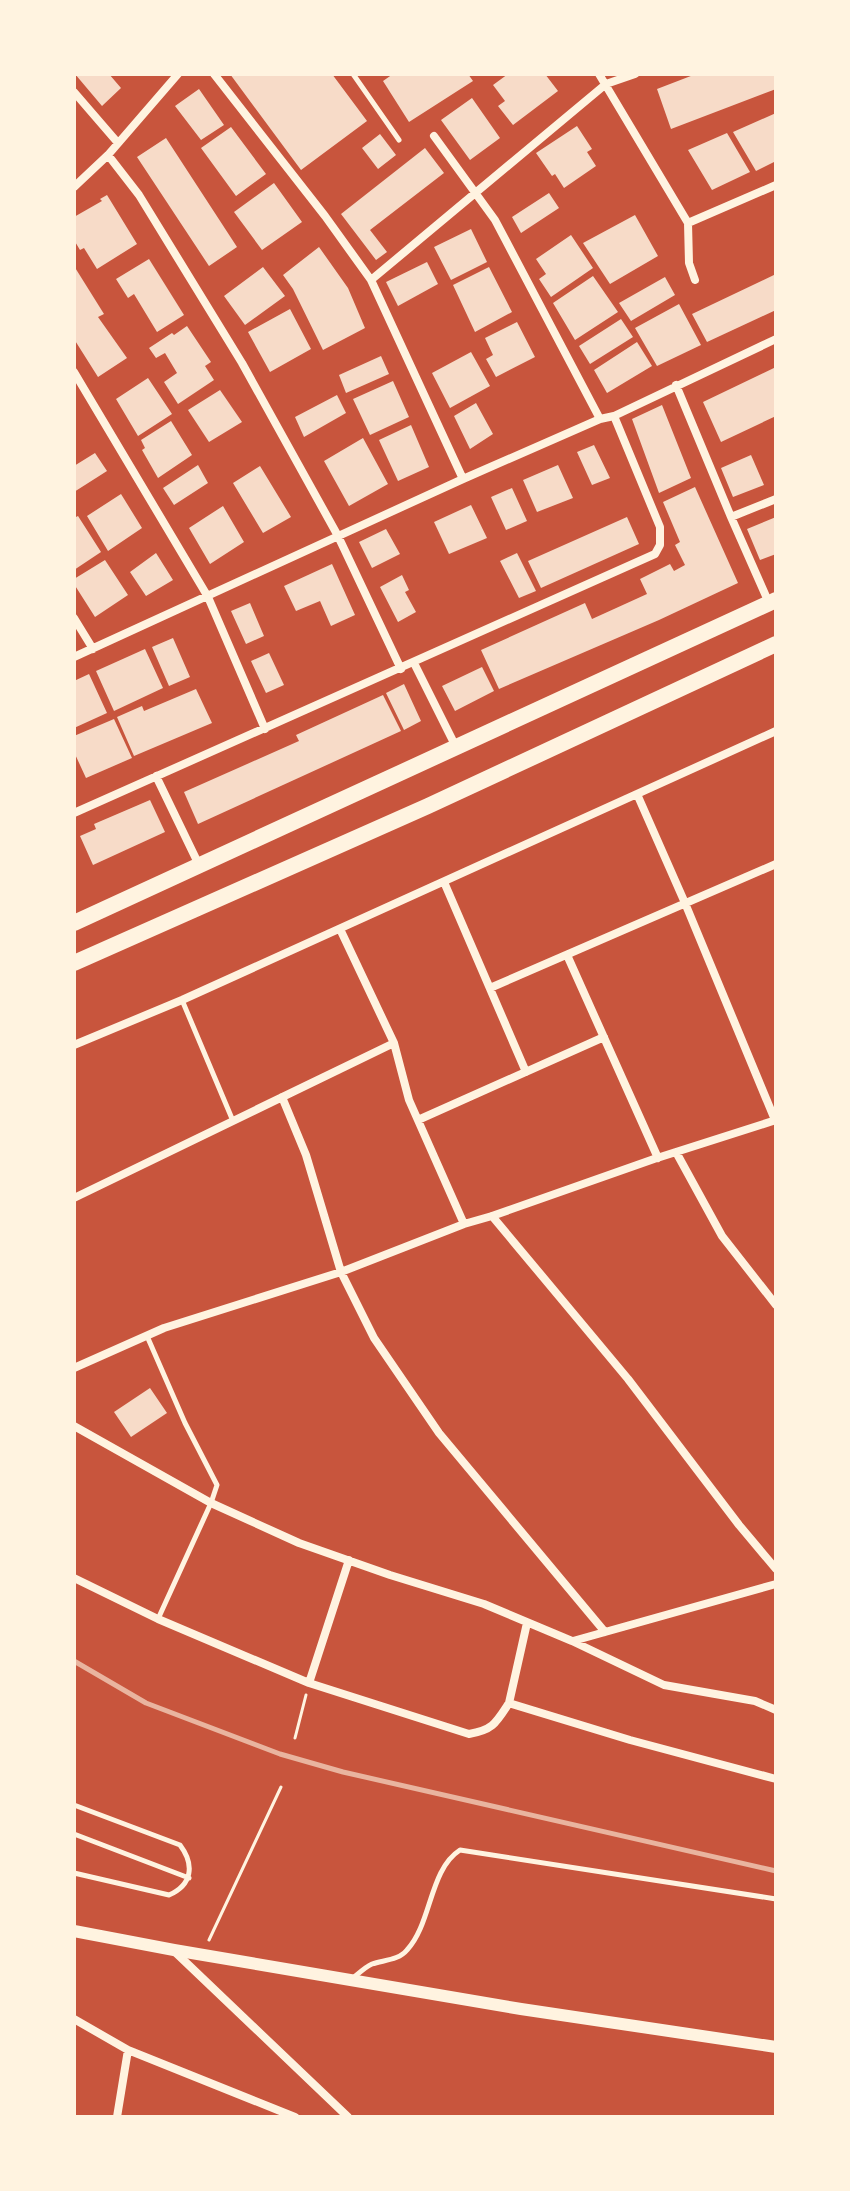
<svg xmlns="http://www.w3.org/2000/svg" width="850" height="2191" viewBox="0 0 850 2191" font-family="'Nunito Sans',sans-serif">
	<rect width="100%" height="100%" fill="#c8553d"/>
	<!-- building -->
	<path fill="#f7dbc8" d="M75 74H109L121 88 102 106Z
		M230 74H332L367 121 301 170Z
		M393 74H468L473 81 409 122 383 81Z
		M508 74H537L538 76 545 74 558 91 513 125 498 106 505 101 493 85Z
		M696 74H776V89L671 129 657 89Z
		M199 89 224 125 201 140 175 106Z
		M472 98 500 138 470 160 441 120Z
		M776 113V161L756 171 733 132Z
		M577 126 592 149 587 152 596 166 564 188 555 174 552 176 536 153Z
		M231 127 266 174 236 196 201 148Z
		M727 133 750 172 712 190 688 150Z
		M380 134 396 155 378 169 362 148Z
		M166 138 237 247 209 266 137 157Z
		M425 148 444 173 370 230 387 252 376 260 341 214Z
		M274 183 302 222 262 250 234 212Z
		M549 193 559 208 521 233 512 217Z
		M107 195 137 244 97 269 84 248 80 250 74 240V217L102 201 100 199Z
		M635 215 658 256 610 284 583 243Z
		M471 229 487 262 451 280 434 247Z
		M571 235 593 268 551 297 539 279 546 274 536 259Z
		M319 247 348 288 365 328 323 350 293 289 283 275Z
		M149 259 184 315 157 332 134 294 128 298 116 279Z
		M427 262 438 284 398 306 386 282Z
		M74 266 104 314 98 317 127 358 98 377 74 339Z
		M263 267 285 296 245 325 224 296Z
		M489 267 512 312 475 332 453 285Z
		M776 274V310L707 342 692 314Z
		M593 276 618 312 575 340 553 303Z
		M665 277 675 295 631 321 619 303Z
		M679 304 701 345 657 366 635 328Z
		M290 309 311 349 270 372 248 332Z
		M621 319 633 337 590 364 579 346Z
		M517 322 535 357 496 377 486 359 493 355 485 338Z
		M187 326 211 362 205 366 214 380 178 404 164 382 177 373 165 353 156 358 149 348 172 333 174 335Z
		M637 342 652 366 607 393 594 370Z
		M471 352 490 386 450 408 432 373Z
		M381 356 389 374 346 393 339 375Z
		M776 367V416L721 442 703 402Z
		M148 378 172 414 138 436 116 399Z
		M393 381 409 417 370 435 353 399Z
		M220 390 242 422 209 442 188 410Z
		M337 395 346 413 304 437 295 417Z
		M476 403 493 434 470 449 454 416Z
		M662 405 691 478 659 493 632 419Z
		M171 421 192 455 158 478 142 450 145 448 141 440Z
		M411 425 429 467 398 481 379 440Z
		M363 438 388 484 349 506 324 461Z
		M594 445 610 478 592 485 577 452Z
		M95 453 107 471 74 492V466Z
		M751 455 764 485 733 497 721 468Z
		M198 465 208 483 174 505 163 488Z
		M558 465 573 498 537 512 523 480Z
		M260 466 291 517 263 533 233 483Z
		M695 487 738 583 659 620 499 689 481 650 585 603 592 619 647 594 640 579 670 564 674 571 685 565 675 545 680 542 663 502Z
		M512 488 527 521 506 530 491 497Z
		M121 494 142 528 108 551 87 516Z
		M471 505 487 538 449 554 434 522Z
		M223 506 244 542 210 564 189 528Z
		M78 516 101 552 74 570V518Z
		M627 517 639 544 541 588 528 561Z
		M776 517V554L760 560 747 529Z
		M386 529 400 554 372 568 359 542Z
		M156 553 173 580 146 596 130 572Z
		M517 553 536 591 519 598 500 561Z
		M105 560 128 595 95 617 74 584V579Z
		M332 564 355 615 331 626 320 601 296 611 284 586Z
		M402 575 409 590 405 592 416 612 398 622 380 587Z
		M250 603 264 636 246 644 231 611Z
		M173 638 190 677 169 686 152 647Z
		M145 649 163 688 114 711 96 671Z
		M269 653 284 685 266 693 251 661Z
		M482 667 494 691 455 711 442 686Z
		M89 674 107 713 74 728V681Z
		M404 684 421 721 404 730 386 693Z
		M196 689 212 723 134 756 117 717 142 706 144 711Z
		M383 695 401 731 198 824 184 792 299 741 296 735Z
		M114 719 132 758 86 778 74 752V736Z
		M150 800 165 832 93 865 80 836 96 829 94 824Z
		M150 1388 167 1413 131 1437 114 1412Z"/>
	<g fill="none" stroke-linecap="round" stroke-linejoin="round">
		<!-- path -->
		<path stroke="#fff3e0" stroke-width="3" d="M295 1738 306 1695
			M209 1940 281 1787"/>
		<!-- service -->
		<path stroke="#fff3e0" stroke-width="5" d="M353 74 399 140
			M182 1000 233 1121
			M147 1336 185 1423 217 1485 211 1503 158 1619
			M74 1805 180 1845C195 1865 192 1885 169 1895L74 1873
			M74 1834 189 1878
			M352 1979C358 1974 365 1967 372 1964 384 1960 399 1960 407 1950 432 1923 429 1870 460 1850L776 1899"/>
		<!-- minor -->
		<path stroke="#fff3e0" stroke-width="8" d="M214 74 325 216 371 280 463 479
			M599 74 688 223 689 263 695 280
			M74 92 118 143
			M434 136 495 220 600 419
			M108 155 139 195 242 363 338 536 401 669
			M74 187 108 155 178 74
			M688 223 776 185
			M371 280 606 84 635 74
			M74 372 208 597 265 729
			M676 385 731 517 769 603
			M731 517 776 499
			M74 618 93 649
			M74 657 463 479 600 419 614 416 776 339
			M414 663 456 747
			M156 776 199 865
			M637 794 685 903 775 1120
			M74 813 655 554 660 545V527L614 416
			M444 882 526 1072
			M340 929 394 1043 409 1100 464 1224
			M567 955 658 1158
			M490 988 776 864
			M74 1045 182 1000 776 731
			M282 1097 306 1155 341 1272 374 1338 439 1433 605 1632
			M418 1120 604 1037
			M676 1152 722 1236 776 1305
			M74 1198 394 1043
			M492 1216 628 1379 739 1525 776 1569
			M74 1368 164 1328 341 1272 464 1224 492 1216 654 1159 776 1120
			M74 1426 211 1503 299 1543 390 1575 484 1604 572 1641 664 1685 755 1701 776 1710
			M74 1578 158 1619 309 1683 469 1734C493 1730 496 1723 509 1703L630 1740 776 1779
			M573 1641 776 1584
			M309 1683 349 1560
			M509 1703 527 1623
			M174 1951 348 2117
			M74 2019 128 2050 295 2117
			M117 2117 128 2050"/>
		<!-- tertiary -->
		<path stroke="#fff3e0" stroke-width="12" d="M74 1931 174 1950 521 2009 776 2047"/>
		<!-- trunk -->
		<path stroke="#fff3e0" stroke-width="16" d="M74 923 776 600
			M74 963 428 806 776 644"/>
		<!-- rail -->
		<path stroke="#e9b49f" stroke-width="5" d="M74 1661 146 1703 280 1754 343 1772 776 1871"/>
	</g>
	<!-- border -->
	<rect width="850" height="2191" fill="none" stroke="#fff3e0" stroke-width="152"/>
</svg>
